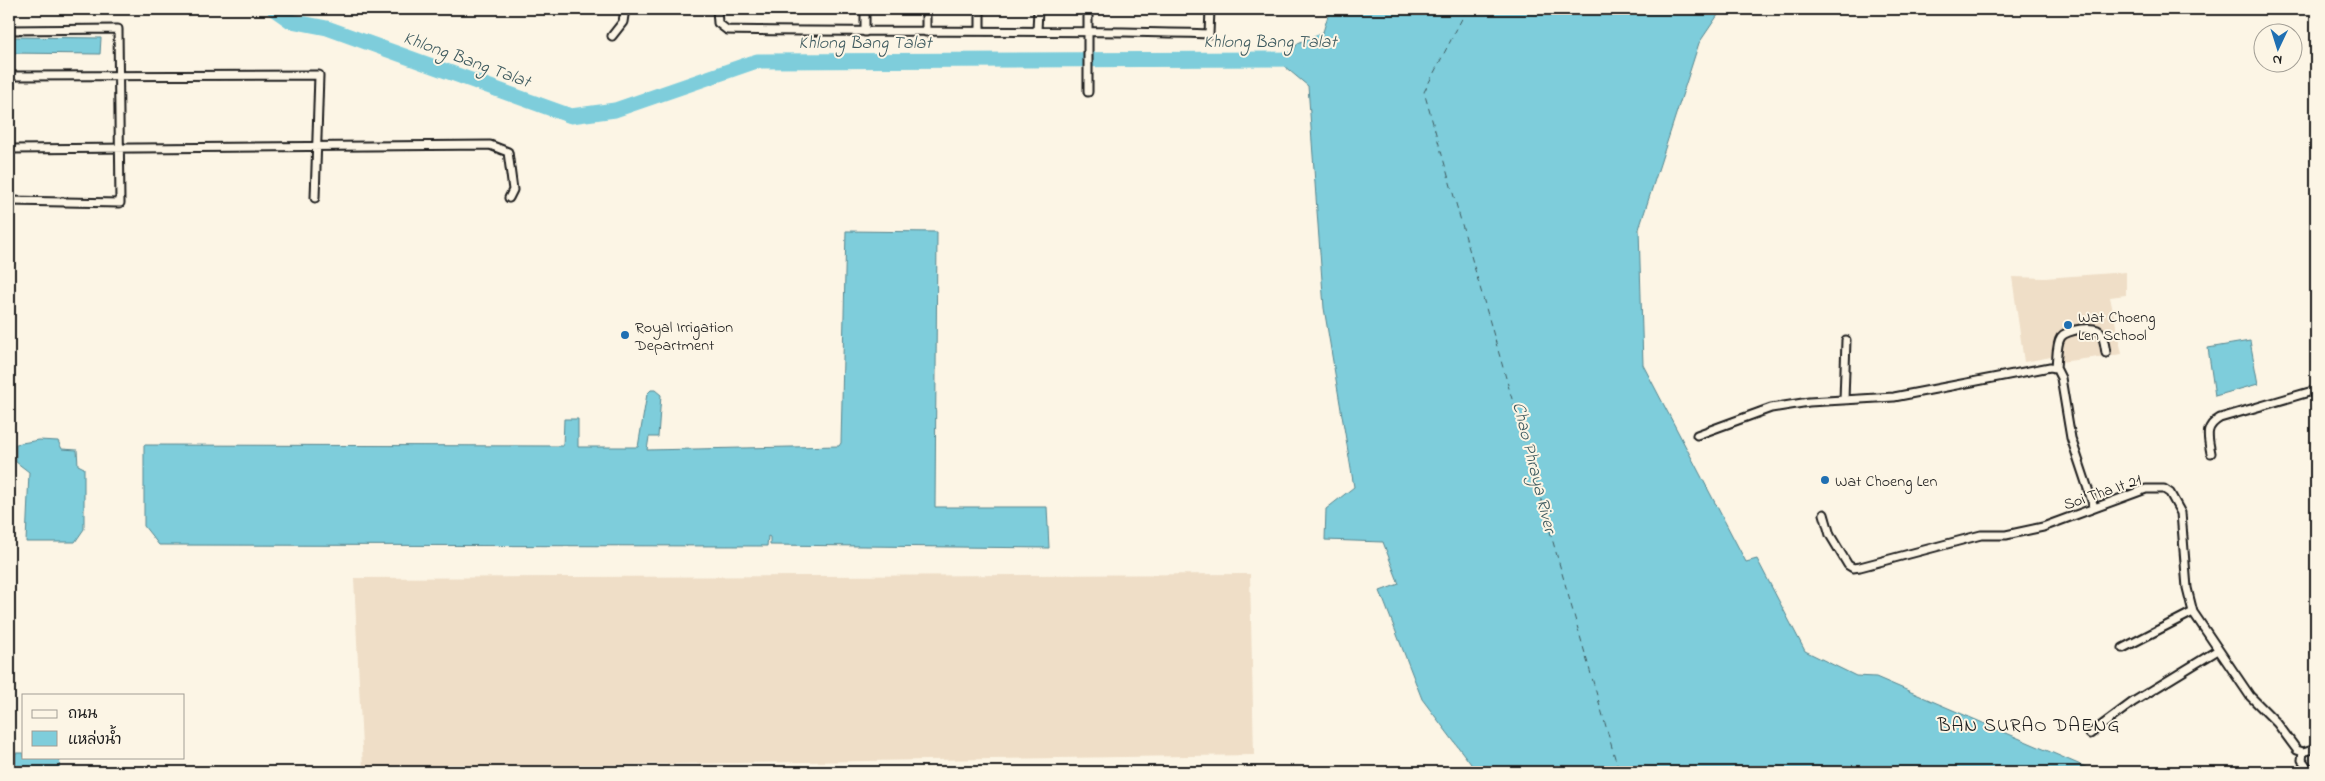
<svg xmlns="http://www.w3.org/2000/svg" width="2325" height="781" viewBox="0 0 2325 781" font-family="'Indie Flower','Playpen Sans Thai',sans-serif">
	<rect width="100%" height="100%" fill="#fcf5e5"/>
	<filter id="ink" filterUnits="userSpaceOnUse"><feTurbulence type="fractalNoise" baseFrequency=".02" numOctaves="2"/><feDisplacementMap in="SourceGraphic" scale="10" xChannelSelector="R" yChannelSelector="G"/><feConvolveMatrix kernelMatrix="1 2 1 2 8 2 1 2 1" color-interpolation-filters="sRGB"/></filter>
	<g filter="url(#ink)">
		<!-- built -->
		<path fill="#efdec7" d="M2126 272V295L2110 297 2122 354 2060 362 2056 356 2024 362 2012 277 2045 278Z
			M1250 574 1254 755 363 769 354 578Z"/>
		<!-- water -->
		<path fill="#7ecddb" stroke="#57868f" d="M1330 9H1722L1699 43 1639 229 1643 365 1746 562 1757 559 1805 651 1856 676 1876 677 2097 772H1477L1422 699 1380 591 1399 584 1383 542 1325 540 1326 509 1354 487 1324 308 1308 86 1284 66 1298 43 1323 32Z
			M9 37 101 38 100 54 9 53Z
			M846 231 937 232 935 507H1047L1049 548 770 545V537L768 536 767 546 159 545 144 526V445L563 446 564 419H578V447H638L647 394 651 390H655L661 395 658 437H649L647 450 839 446 841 443Z
			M2250 341 2258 384 2215 396 2208 348Z
			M39 440 58 441 62 449 77 450 78 465 84 468V529L75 542H26L29 472 16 462V444Z
			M16 753H24V757H60L59 772H15Z"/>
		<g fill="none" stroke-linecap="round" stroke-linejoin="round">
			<!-- river -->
			<path stroke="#7ecddb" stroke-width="15" d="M274 9 291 21 327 28 571 116 615 110 757 61 1308 59"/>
			<!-- ferry -->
			<path stroke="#3e5a5f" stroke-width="1" stroke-dasharray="6 5" stroke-linecap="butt" d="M1467 9 1424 92 1619 772"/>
			<defs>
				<path id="street" d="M717 9 718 23 727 30C888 33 1049 29 1209 34L1210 9
					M865 9V32
					M926 9V32
					M9 30 118 29 120 203 9 201
					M980 31V9
					M1037 31 1038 9
					M612 36 623 22 625 9
					M9 76 319 75 315 198
					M1088 92V9
					M9 149 490 145 508 152 513 190 509 198
					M2056 368C2057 360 2056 344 2061 337 2066 330 2096 324 2101 333 2104 338 2105 347 2106 353
					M1844 400 1846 340
					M1697 435 1771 408 1809 402 1894 397 2050 367 2056 368 2061 378 2071 438 2094 507
					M2211 453C2208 437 2204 427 2220 418L2316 390
					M1824 514 1830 535 1848 565 1853 568 1860 567 1981 535H2006L2043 527 2146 489H2164L2170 493 2181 513 2187 588 2193 612 2250 696 2277 723 2297 750 2303 752 2316 748
					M2123 648 2193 612
					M2090 734 2133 702 2218 650
					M2303 752 2302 760 2311 772"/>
			</defs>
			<!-- street casing -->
			<use href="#street" stroke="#1c1c1c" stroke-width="11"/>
			<!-- street -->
			<use href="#street" stroke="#fcf5e5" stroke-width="7"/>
		</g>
	</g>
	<!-- markers -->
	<g fill="#1f6fb2" stroke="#fcf5e5" stroke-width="2">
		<circle cx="2068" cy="325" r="5"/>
		<circle cx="625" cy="335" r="5"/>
		<circle cx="1825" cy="480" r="5"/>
	</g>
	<g text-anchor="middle" stroke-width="4" stroke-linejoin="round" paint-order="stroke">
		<!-- poi labels -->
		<g font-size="16" fill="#1c1c1c" stroke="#fcf5e5" text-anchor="start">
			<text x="2078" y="322">Wat Choeng<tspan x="2078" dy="18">Len School</tspan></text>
			<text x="635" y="332">Royal Irrigation<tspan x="635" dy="18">Department</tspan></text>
			<text x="1835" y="486">Wat Choeng Len</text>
		</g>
		<!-- street labels -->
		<g font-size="16" fill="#1c1c1c" stroke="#fcf5e5">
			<text transform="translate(2102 491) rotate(-19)" y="6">Soi Tha It 21</text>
		</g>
		<!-- water labels -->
		<g font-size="18" font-style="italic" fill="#3e5a5f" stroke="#fcf5e5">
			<text x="1270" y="47">Khlong Bang Talat</text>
			<text x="865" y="48">Khlong Bang Talat</text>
			<text transform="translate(467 59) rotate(20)" y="6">Khlong Bang Talat</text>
			<text transform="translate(1535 467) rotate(76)" y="6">Chao Phraya River</text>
		</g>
		<!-- quarter labels -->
		<g font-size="19" letter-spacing="1" fill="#1c1c1c" stroke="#fcf5e5">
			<text x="2029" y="731">BAN SURAO DAENG</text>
		</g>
	</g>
	<!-- margin -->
	<rect width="2325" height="781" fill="none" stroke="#fcf5e5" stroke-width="30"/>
	<rect x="15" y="15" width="2295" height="751" fill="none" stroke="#1c1c1c" stroke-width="2" filter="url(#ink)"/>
	<!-- legend -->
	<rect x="22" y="694" width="162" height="65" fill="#fcf5e5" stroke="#a29e95"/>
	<rect x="32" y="710" width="25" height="8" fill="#fcf5e5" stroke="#a29e95"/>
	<text x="68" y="718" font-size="15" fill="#1c1c1c">ถนน</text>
	<rect x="32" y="731" width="25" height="15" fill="#7ecddb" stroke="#a29e95"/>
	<text x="68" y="744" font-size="15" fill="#1c1c1c">แหล่งน้ำ</text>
	<!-- north arrow -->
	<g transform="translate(2278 48) rotate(184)"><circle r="24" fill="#fcf5e5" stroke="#a29e95"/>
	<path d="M0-4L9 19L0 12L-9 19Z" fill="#1f6fb2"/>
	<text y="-8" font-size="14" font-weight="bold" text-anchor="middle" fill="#1c1c1c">N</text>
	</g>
</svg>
